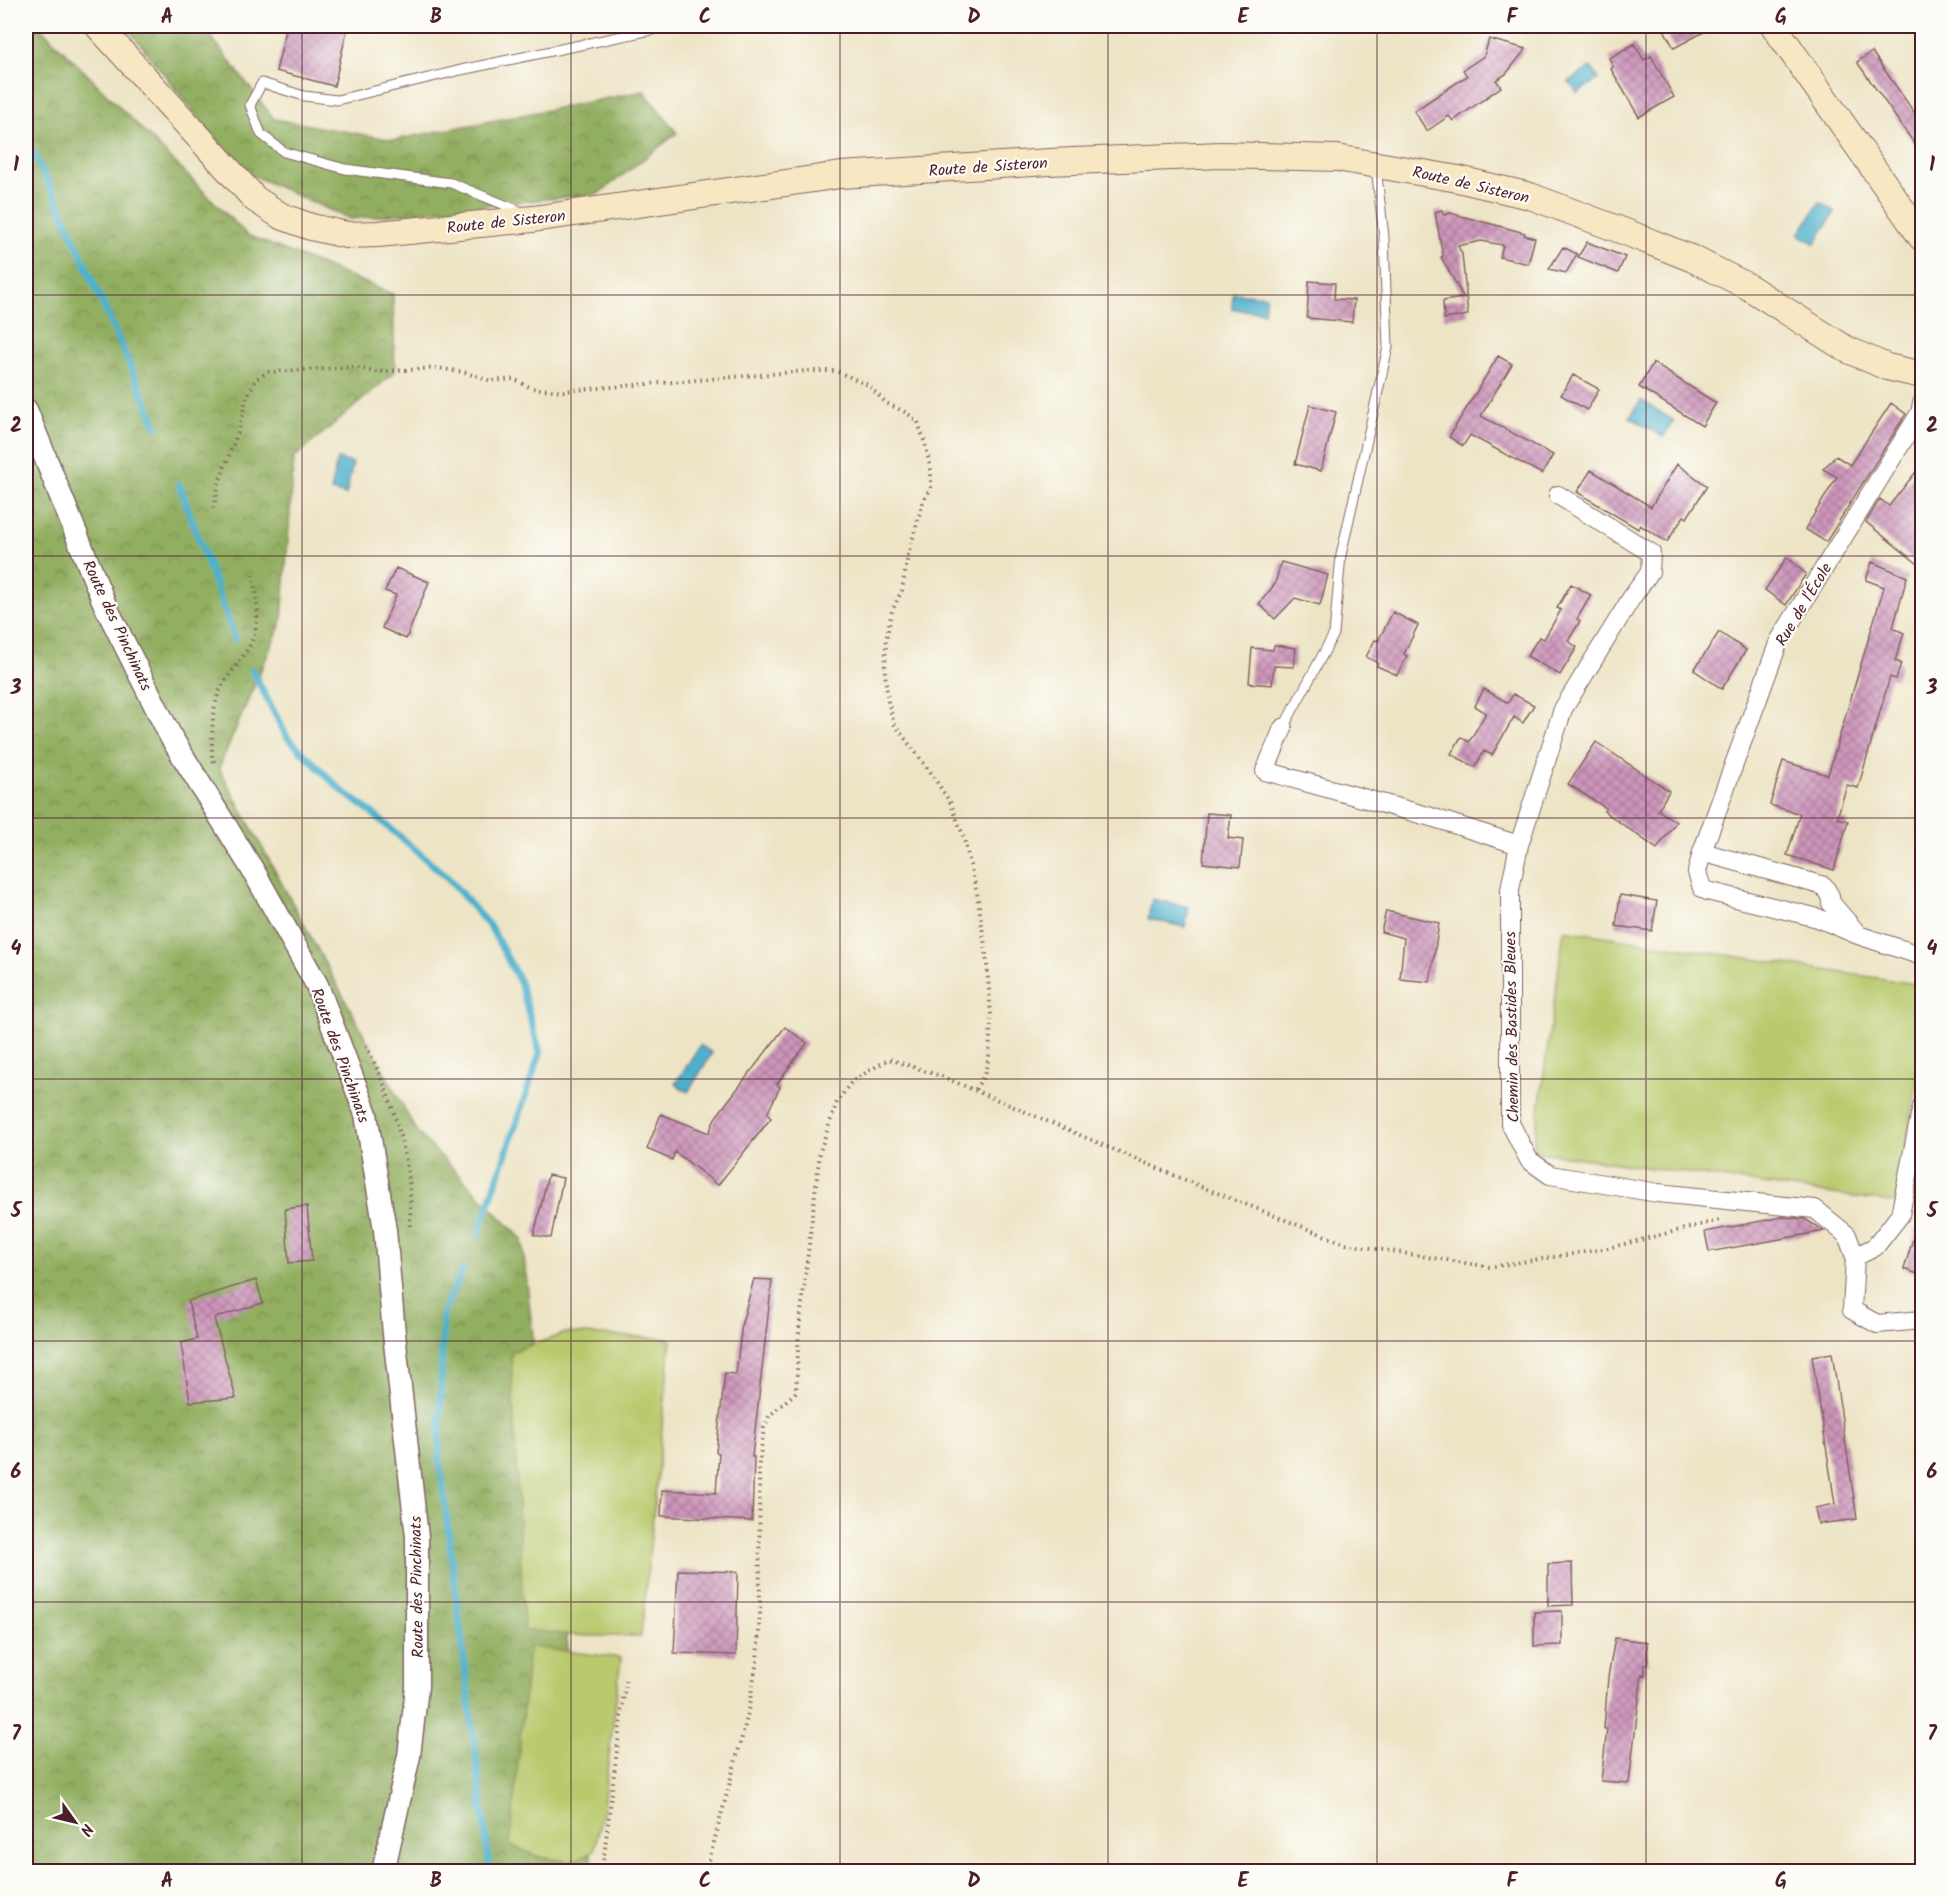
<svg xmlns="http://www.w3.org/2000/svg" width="1948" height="1897" viewBox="0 0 1948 1897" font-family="Kalam,sans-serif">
	<defs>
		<pattern id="forest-crowns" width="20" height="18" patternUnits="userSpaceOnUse" patternTransform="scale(1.5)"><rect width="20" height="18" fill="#92ae61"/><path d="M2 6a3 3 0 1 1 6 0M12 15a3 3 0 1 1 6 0" fill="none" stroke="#798d50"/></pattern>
		<pattern id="building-cross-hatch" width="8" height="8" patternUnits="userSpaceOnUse" patternTransform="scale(1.5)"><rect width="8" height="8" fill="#cd96bb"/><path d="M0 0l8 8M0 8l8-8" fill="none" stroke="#a87a98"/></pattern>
	</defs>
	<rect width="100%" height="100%" fill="#fdfcf7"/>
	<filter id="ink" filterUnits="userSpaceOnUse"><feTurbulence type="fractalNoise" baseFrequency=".0167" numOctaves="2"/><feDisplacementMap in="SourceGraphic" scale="12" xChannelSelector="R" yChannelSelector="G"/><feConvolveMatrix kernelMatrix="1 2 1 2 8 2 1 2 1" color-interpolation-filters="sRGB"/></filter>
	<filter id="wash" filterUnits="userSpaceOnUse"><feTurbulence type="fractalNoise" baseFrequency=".008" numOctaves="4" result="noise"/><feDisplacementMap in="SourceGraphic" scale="24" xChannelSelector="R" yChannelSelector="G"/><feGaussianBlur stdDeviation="1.35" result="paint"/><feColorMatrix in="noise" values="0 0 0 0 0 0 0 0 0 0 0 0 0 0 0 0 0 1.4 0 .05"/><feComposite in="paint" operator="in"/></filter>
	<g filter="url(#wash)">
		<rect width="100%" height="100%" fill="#ede4c5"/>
		<!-- forest -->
		<path fill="url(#forest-crowns)" stroke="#6e6646" stroke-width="1.5" d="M26 26H39L247 235 393 294 395 372 294 458 282 621 219 768 417 1132 522 1239 593 1871 26 1872Z
			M126 26H203L274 119 394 140 644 91 677 133 598 194 350 219 238 169Z"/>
		<!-- park -->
		<path fill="#b9ca6e" stroke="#82744c" stroke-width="1.5" d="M1564 930 1922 985V1054L1896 1203 1533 1151Z
			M566 1333 671 1339 641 1636H585L524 1630 511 1352Z
			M529 1647 621 1658 602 1814 594 1851 570 1862 540 1857 510 1845Z"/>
		<!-- water -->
		<path fill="#4db1cc" stroke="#4c687c" stroke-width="1.5" d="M1591 67 1599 79 1577 93 1569 81Z
			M1820 202 1835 212 1815 244 1799 234Z
			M1233 293 1266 296 1264 312 1232 309Z
			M1641 400 1674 421 1663 437 1630 417Z
			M337 459 353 463 346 495 331 491Z
			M1152 899 1189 907 1185 927 1148 919Z
			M700 1045 712 1053 688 1092 675 1084Z"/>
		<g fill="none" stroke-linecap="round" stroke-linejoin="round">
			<!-- stream -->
			<path stroke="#4db1cc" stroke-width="7" d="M26 139 59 204 157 427
				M179 484 235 639
				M252 670 287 737 341 790 371 812 447 877 491 928 520 982 540 1053 478 1236
				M463 1269 443 1312 439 1454 490 1872"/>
		</g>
		<g id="blocks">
			<!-- building -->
			<path fill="url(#building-cross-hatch)" d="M287 26H348L334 86 276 71Z
				M1662 26H1715L1674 48Z
				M1489 39 1526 49 1506 74 1496 80 1501 87 1453 121 1449 116 1427 131 1414 111 1467 76 1463 70 1484 56Z
				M1634 44 1644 60 1651 56 1674 97 1639 117 1611 69 1613 67 1609 58Z
				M1872 52 1923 125V156L1857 62Z
				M1442 210 1444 215 1450 213 1525 233 1524 235 1535 238 1528 264 1500 257 1503 245 1481 241 1458 246 1462 254 1468 315 1444 319 1443 301 1464 298 1441 257 1443 256 1435 212Z
				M1587 242 1625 257 1618 273 1578 257Z
				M1563 247 1577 254 1566 273 1549 269Z
				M1309 281 1335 283 1334 299 1354 300 1352 322 1307 318Z
				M1498 356 1512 364 1481 416 1553 455 1542 474 1470 435 1463 446 1449 437Z
				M1653 363 1716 403 1702 426 1639 387Z
				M1573 375 1599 389 1587 410 1561 395Z
				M1891 403 1906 414 1826 542 1805 529 1837 477 1823 469 1836 456 1850 465Z
				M1310 405 1336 412 1321 471 1295 464Z
				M1923 463V568L1866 522 1880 499 1889 506Z
				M1677 464 1707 486 1687 518 1684 516 1667 542 1640 525 1638 529 1577 492 1591 470 1651 507Z
				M1787 557 1806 574 1786 605 1765 590Z
				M1281 562 1328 575 1320 605 1295 598 1275 619 1259 604 1275 584Z
				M1872 562 1907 577 1893 628 1904 633 1895 661 1901 663 1896 679 1890 677 1858 788 1847 785 1837 818 1848 821 1834 870 1787 855 1800 814 1770 805 1783 761 1828 775 1884 587 1866 580Z
				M396 568 429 582 406 639 382 628 396 595 385 591Z
				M1571 584 1591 595 1577 619 1580 621 1568 641 1577 647 1560 675 1527 656 1539 637 1544 639 1561 610 1557 608Z
				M1393 612 1418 625 1404 654 1407 656 1397 675 1377 666 1378 663 1366 657 1375 640 1378 641Z
				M1719 632 1746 650 1722 689 1694 670Z
				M1274 645 1296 648 1294 667 1274 666 1272 685 1249 683 1252 648 1273 650Z
				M1484 689 1508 703 1513 694 1534 705 1523 723 1514 717 1492 755 1484 751 1475 767 1451 754 1461 737 1469 742 1486 713 1475 706Z
				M1596 742 1669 791 1658 810 1676 822 1657 849 1604 811 1606 808 1568 784Z
				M1207 813 1231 815 1228 838 1243 840 1240 867 1203 863Z
				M1620 895 1657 901 1652 931 1616 926Z
				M1386 911 1439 923 1430 982 1400 979 1404 938 1381 932Z
				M785 1027 807 1043 777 1084 780 1087 767 1114 771 1118 718 1185 675 1152 672 1160 647 1149 661 1114 709 1133 715 1118Z
				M548 1175 563 1178 551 1238 534 1235Z
				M307 1206 312 1261 289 1263 285 1209Z
				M1782 1217 1805 1219 1824 1231 1709 1252 1705 1232Z
				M1918 1222H1923V1276L1904 1269Z
				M754 1279 772 1280 752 1457H754L752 1521 661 1516 662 1490 716 1493 719 1453 716 1452 725 1373 736 1374 742 1323Z
				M256 1280 263 1303 214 1318 236 1398 190 1402 181 1343 197 1339 188 1301Z
				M1832 1353 1857 1519 1818 1524 1815 1508 1835 1504 1812 1356Z
				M1572 1563 1573 1605 1548 1606V1564Z
				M678 1570 738 1572 736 1655 674 1653Z
				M1562 1611V1645L1534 1646V1612Z
				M1615 1638 1647 1642 1648 1664H1645V1675L1642 1674 1629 1783 1601 1781 1607 1729H1604L1608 1677Z"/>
		</g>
	</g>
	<g filter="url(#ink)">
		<use href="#blocks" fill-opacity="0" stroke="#836461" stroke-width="1.5"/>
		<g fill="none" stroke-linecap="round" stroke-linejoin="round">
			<defs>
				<path id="service" d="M522 212 451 183 345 169 284 152 261 134 250 105 262 83 304 96 337 100 461 70 670 26
					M1283 728 1334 634 1341 555 1388 347 1384 237 1376 167"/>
				<path id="minor" d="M1922 403 1920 413 1779 641 1702 852 1697 872 1702 888 1707 891 1818 918 1858 935 1922 956
					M1283 728 1265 771 1431 817 1519 845 1510 889V1123L1529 1160 1550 1175 1658 1193 1815 1209 1847 1235 1855 1257
					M1519 845 1563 709 1632 597 1650 572 1651 553 1558 495
					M1702 852 1824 886 1830 896 1831 903 1856 932
					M1922 1106 1900 1215 1875 1247 1855 1257 1852 1310 1877 1324 1922 1320"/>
				<path id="tertiary" d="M26 410 105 605 171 737 254 872 317 985 366 1114 385 1230 394 1334 417 1537V1687L409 1756 383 1872"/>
				<path id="secondary" d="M98 26 255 199 281 216 311 227 347 235 378 234 533 219 841 175 1049 162 1221 155 1337 158 1458 179 1530 196 1628 233 1693 259 1747 286 1846 349 1887 367 1922 375
					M1774 26 1922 238"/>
			</defs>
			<!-- service casing -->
			<use href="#service" stroke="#836461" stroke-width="11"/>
			<!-- minor casing -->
			<use href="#minor" stroke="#836461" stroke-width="20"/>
			<!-- tertiary casing -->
			<use href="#tertiary" stroke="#836461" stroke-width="25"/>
			<!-- secondary casing -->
			<use href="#secondary" stroke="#836461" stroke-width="28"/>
			<!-- path -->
			<path stroke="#836461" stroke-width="4" stroke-dasharray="1.5 4.5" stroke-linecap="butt" d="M214 508 219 482 239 429 246 399 256 379 269 372 355 367 374 372 437 368 463 372 492 381 514 379 531 388 563 391 806 371H836L868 385 886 403 907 413 918 422 926 447 931 471V488L923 502 908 555 902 590 892 611 886 640 885 672 888 701 894 724 931 773 950 802 963 835 977 893 986 953 991 1015 989 1057 984 1075 975 1090
				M214 762 212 757C212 735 211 708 221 688 229 673 242 660 250 645 262 621 257 597 252 572
				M366 1046C387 1084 403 1136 409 1180 411 1195 410 1211 410 1227
				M602 1872 626 1677
				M706 1872 746 1722 757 1661 760 1613 759 1464 764 1428 769 1416 796 1392 799 1329 820 1151 837 1102 852 1081 889 1059 941 1076 1202 1187 1346 1244 1490 1267 1604 1249 1720 1220"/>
			<!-- service -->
			<use href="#service" stroke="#fff" stroke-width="9"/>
			<!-- minor -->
			<use href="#minor" stroke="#fff" stroke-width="18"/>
			<!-- tertiary -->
			<use href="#tertiary" stroke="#fff" stroke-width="22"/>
			<!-- secondary -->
			<use href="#secondary" stroke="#f8e7c3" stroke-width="26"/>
		</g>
	</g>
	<!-- grid -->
	<path fill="none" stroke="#4a1f2b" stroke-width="1.5" stroke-opacity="0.55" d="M302 26V1872M571 26V1872M840 26V1872M1108 26V1872M1377 26V1872M1646 26V1872M26 295H1922M26 556H1922M26 818H1922M26 1079H1922M26 1341H1922M26 1602H1922"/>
	<g text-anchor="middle" stroke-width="4.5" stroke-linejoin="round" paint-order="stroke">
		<!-- street labels -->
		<g font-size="16" fill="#4a1f2b" stroke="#fdfcf7">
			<text transform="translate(988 166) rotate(-4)" y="6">Route de Sisteron</text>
			<text transform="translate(1471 184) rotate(13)" y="6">Route de Sisteron</text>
			<text transform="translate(506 221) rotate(-6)" y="6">Route de Sisteron</text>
			<text transform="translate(1803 604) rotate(-59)" y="6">Rue de l'École</text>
			<text transform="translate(118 625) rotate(65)" y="6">Route des Pinchinats</text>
			<text transform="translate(1511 1027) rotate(-91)" y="6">Chemin des Bastides Bleues</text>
			<text transform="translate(341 1055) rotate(70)" y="6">Route des Pinchinats</text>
			<text transform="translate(416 1587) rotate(-91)" y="6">Route des Pinchinats</text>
		</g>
	</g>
	<!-- margin -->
	<rect width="1948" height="1897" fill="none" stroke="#fdfcf7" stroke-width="66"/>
	<!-- north arrow -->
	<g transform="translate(75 1822) rotate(124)" stroke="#fdfcf7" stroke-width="4.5" paint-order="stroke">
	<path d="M0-4.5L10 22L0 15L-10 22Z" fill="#4a1f2b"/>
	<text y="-9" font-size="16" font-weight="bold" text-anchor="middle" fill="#4a1f2b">N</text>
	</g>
	<rect x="33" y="33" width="1882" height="1831" fill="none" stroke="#4a1f2b" stroke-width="2"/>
	<g font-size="20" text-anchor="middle" font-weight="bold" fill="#4a1f2b">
		<text x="167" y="23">A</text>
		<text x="436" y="23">B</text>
		<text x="705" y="23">C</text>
		<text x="974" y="23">D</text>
		<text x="1243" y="23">E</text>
		<text x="1512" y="23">F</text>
		<text x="1781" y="23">G</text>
		<text x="16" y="171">1</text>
		<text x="1932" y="171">1</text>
		<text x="16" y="432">2</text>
		<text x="1932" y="432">2</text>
		<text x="16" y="694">3</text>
		<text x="1932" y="694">3</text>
		<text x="16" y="955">4</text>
		<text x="1932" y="955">4</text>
		<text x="16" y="1217">5</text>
		<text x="1932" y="1217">5</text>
		<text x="16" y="1478">6</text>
		<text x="1932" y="1478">6</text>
		<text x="16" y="1740">7</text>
		<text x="1932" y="1740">7</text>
		<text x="167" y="1887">A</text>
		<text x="436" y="1887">B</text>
		<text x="705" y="1887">C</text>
		<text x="974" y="1887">D</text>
		<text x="1243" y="1887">E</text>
		<text x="1512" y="1887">F</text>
		<text x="1781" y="1887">G</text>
	</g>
</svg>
